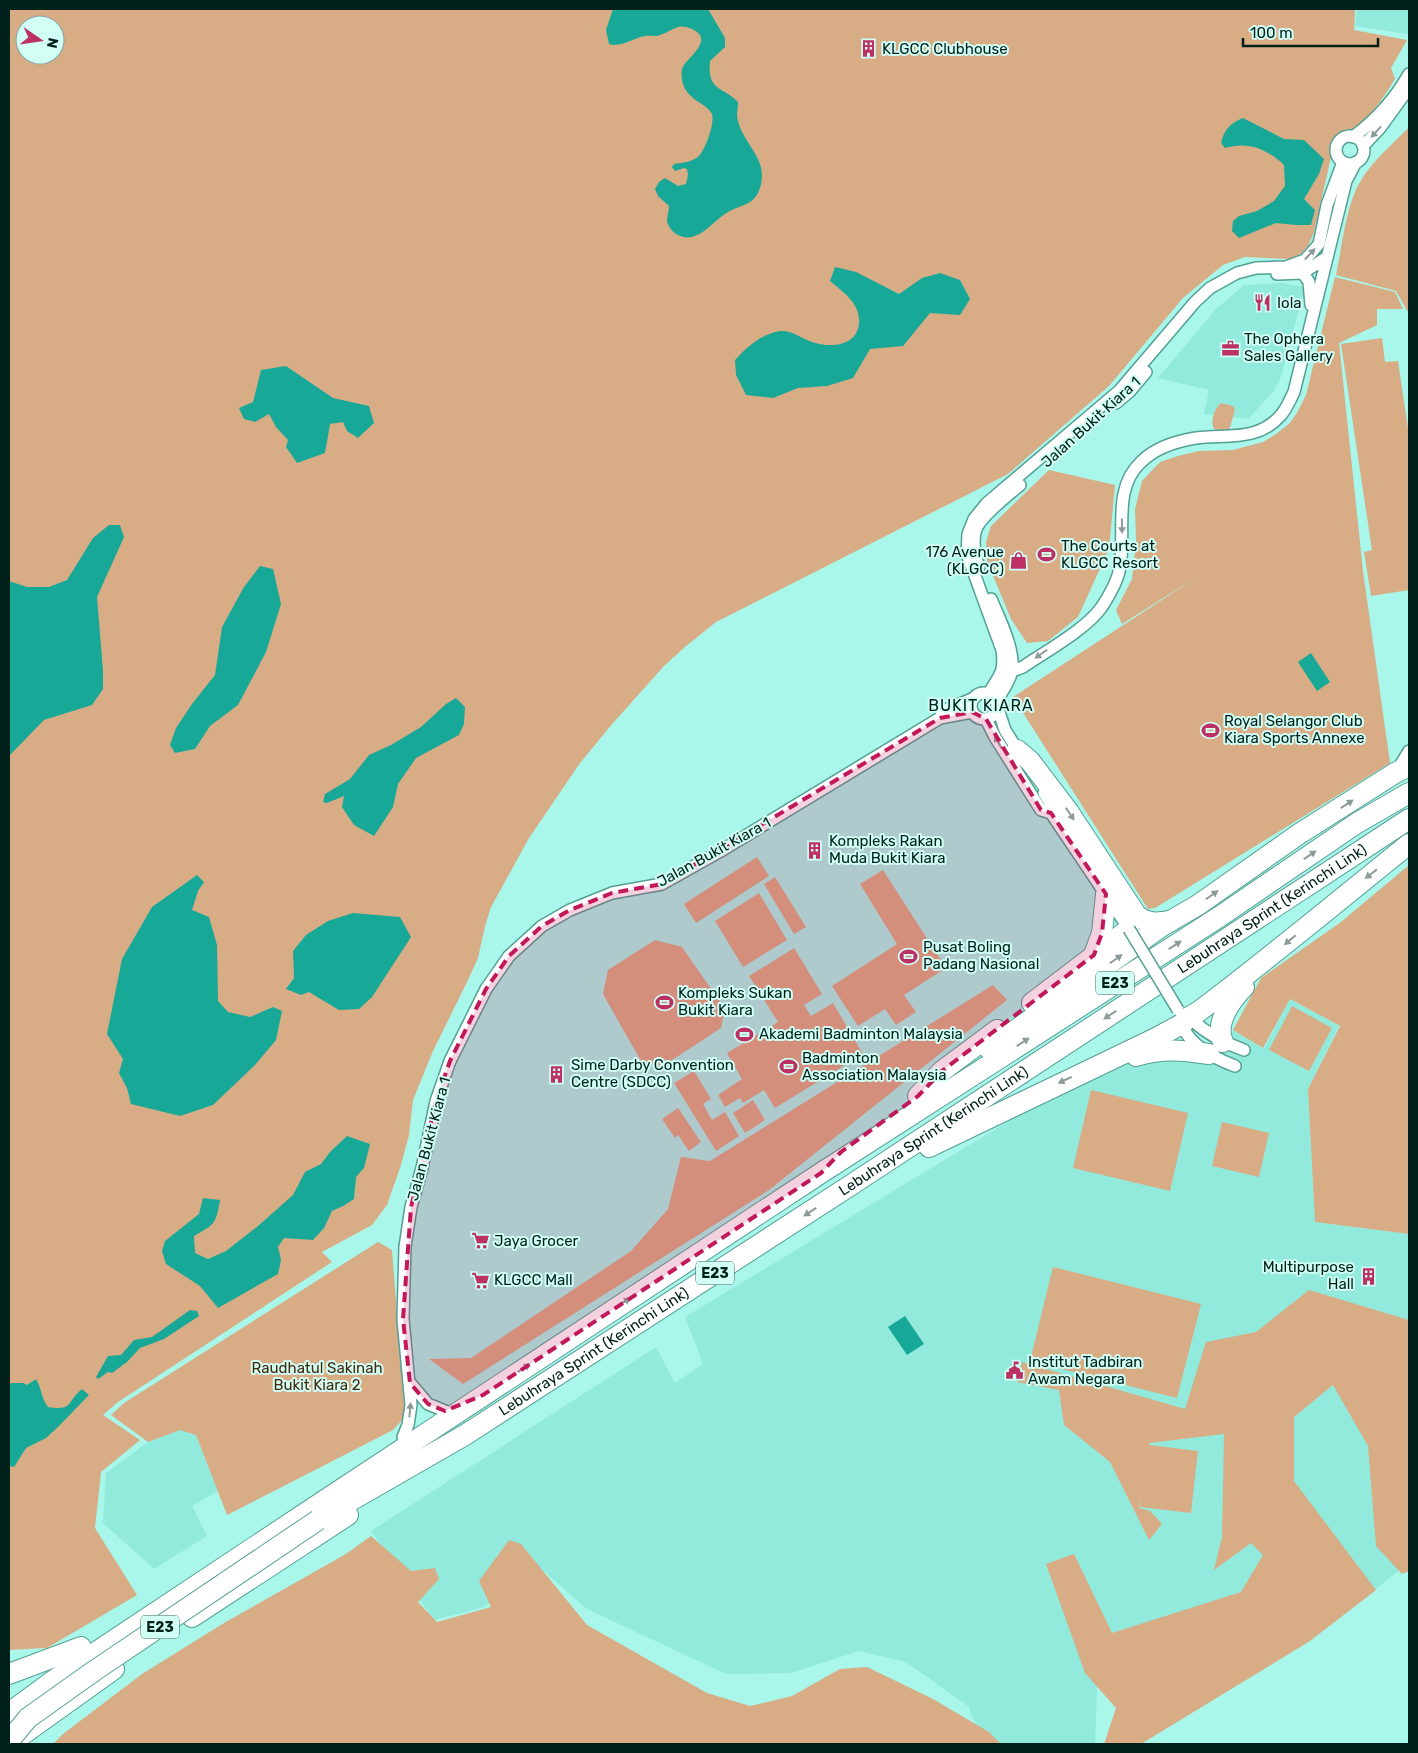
<svg xmlns="http://www.w3.org/2000/svg" width="1418" height="1753" viewBox="0 0 1418 1753" font-family="Rubik,sans-serif">
	<rect width="100%" height="100%" fill="#a9f7ea"/>
	<!-- built -->
	<path fill="#92eadc" d="M1357 9H1409V32L1407 34 1355 26Z
		M1282 283 1305 287 1281 377 1274 391 1248 419 1204 414 1209 390 1158 378 1215 310 1244 285Z
		M1290 999 1339 1026 1308 1089 1315 1222 1409 1234V1322L1378 1427 1406 1565 1344 1614 1099 1643 1095 1744H984L968 1706 906 1662 859 1651 791 1673 726 1674 587 1609 537 1565 484 1607 434 1620 371 1531 656 1347 675 1383 703 1364 685 1317 1070 1084 1126 1064 1185 1057 1216 1063 1233 1030 1264 1049Z
		M180 1429 196 1435 218 1491 192 1506 207 1536 154 1569 103 1523 106 1473 148 1442Z"/>
	<!-- green -->
	<path fill="#d8ac85" fill-rule="evenodd" d="M9 9H1355L1354 30 1407 40 1391 68 1395 79C1386 93 1377 108 1365 120 1355 129 1342 133 1334 144L1314 232 1308 246 1302 253 1295 257 1288 259 1245 257 1223 265 1183 298 1109 386 1008 474 716 622 686 646 664 666 613 723 580 763 529 838 491 907 485 926 478 958 469 978 433 1051 413 1100 409 1135 401 1165 387 1205 372 1225 322 1252 332 1262 118 1402 103 1415 140 1440 101 1472 95 1528 137 1595 47 1648 9 1650ZM25 25H55V55H25Z
		M1409 127V311L1408 312 1396 291 1336 275C1342 248 1346 205 1360 182 1371 162 1394 143 1409 127Z
		M1335 277 1395 292 1403 309H1377V325L1339 343 1363 571 1390 763 1155 908 1148 909 1013 697 1197 577 1122 624 1116 610 1132 579 1136 540 1135 509 1142 481 1160 462 1178 456 1199 451 1233 450 1263 442 1276 434 1290 423 1298 411 1306 395Z
		M1382 338 1385 362 1398 361 1409 435V590L1371 596 1364 552 1372 550 1341 344Z
		M1221 403 1233 406 1235 410 1229 431 1214 429C1210 421 1214 409 1221 403Z
		M1049 470 1115 485 1109 549 1078 617 1048 641 1027 643 1011 619 987 561 986 542 991 526Z
		M757 857 769 876 696 923 684 904Z
		M1409 865V1234L1315 1222 1308 1089 1340 1026 1290 999 1263 1048 1233 1030 1261 978 1341 922Z
		M883 870 946 968 904 995 916 1012 896 1025 885 1009 858 1026 832 986 897 944 860 884Z
		M775 877 806 927 794 934 764 884Z
		M759 893 787 940 743 967 715 921Z
		M655 940 682 947 725 1009 721 1028 663 1066 642 1063 603 994 608 970Z
		M794 948 822 994 804 1005 811 1016 833 1003 863 1054 775 1108 764 1090 743 1103 740 1098 725 1107 718 1095 742 1079 727 1053 778 1022 749 976Z
		M993 985 1007 1000 769 1190 463 1384 429 1359 471 1358 631 1251 668 1209 681 1157 710 1161Z
		M1292 1006 1332 1028 1309 1071 1269 1050Z
		M694 1071 711 1099 703 1104 712 1120 725 1112 739 1136 716 1151 674 1083Z
		M1091 1090 1188 1113 1170 1191 1073 1168Z
		M753 1100 765 1120 745 1133 733 1113Z
		M678 1108 701 1142 689 1151 678 1135 675 1138 662 1119Z
		M1222 1122 1269 1133 1259 1177 1212 1166Z
		M378 1242 392 1250 405 1417 393 1430 227 1515 196 1435 180 1430 148 1442 111 1415 124 1403Z
		M1053 1267 1201 1304 1177 1398 1030 1361Z
		M1309 1290 1409 1320V1571L1402 1574 1376 1546 1368 1446 1333 1385 1294 1417V1481L1376 1590 1310 1641 1141 1744H1104L1116 1708 1085 1673 1046 1564 1074 1554 1112 1633 1241 1592 1263 1555 1251 1543 1214 1570 1222 1537 1224 1434 1149 1443 1150 1445 1198 1451 1191 1513 1140 1507 1141 1497 1139 1508 1150 1511 1162 1524 1149 1540 1110 1462 1064 1425 1059 1390 1017 1382 1022 1362 1185 1409 1206 1342 1256 1332Z
		M371 1536 411 1571 435 1568 439 1579 418 1602 437 1622 491 1607 479 1581 509 1540 521 1544 587 1625 707 1693 750 1706 792 1696 840 1669 867 1667 933 1699 989 1732 1001 1744H53L63 1734 142 1674 224 1623 346 1554Z"/>
	<!-- water -->
	<path fill="#18a898" d="M613 9H708L725 38V47L710 61C707 92 723 86 738 102 738 109 736 115 738 121 744 145 767 158 761 184 756 207 741 203 725 214 711 223 696 246 676 234 672 231 668 226 667 221 667 216 669 211 669 206L658 196 655 189 659 182 665 178 678 186 686 184 688 175 687 169 684 168 675 171 672 167 674 164C682 163 692 162 699 156 705 150 715 123 712 114 706 102 686 101 682 80 682 77 681 73 682 69 686 58 716 40 692 29 677 22 673 31 660 35 656 37 650 35 645 36 634 38 620 48 609 44L606 30Z
		M1243 118 1284 139 1304 140 1324 159 1319 174 1304 199 1315 210 1311 225H1296L1276 223 1239 238 1232 231 1233 221 1239 216 1257 211 1274 201 1285 186 1284 165C1267 149 1248 141 1225 148L1221 143C1224 130 1230 123 1243 118Z
		M835 267 856 272 899 294 922 278 940 273 960 280 970 299 960 315 930 313 903 346 870 349 853 378 827 386 798 388 773 398 746 395 736 375 735 360C747 347 761 334 780 331 792 330 801 338 812 342 830 348 856 347 859 324 861 304 844 293 830 281Z
		M286 366 333 398 369 406 374 423 358 438 347 431 343 422 330 424 325 453 297 463 286 447 288 440 276 427 269 414 255 422 244 419 239 408 253 402 261 370Z
		M109 525H120L124 537 97 597 103 671V689L92 705 44 720 9 756V581L27 587H49L67 580 93 538Z
		M260 566 273 569 281 604 266 652 238 705 210 726 195 749 175 753 170 745 176 728 192 704 215 675 222 627 244 587Z
		M1311 653 1330 682 1317 691 1298 662Z
		M456 698 465 707 464 724 459 735 416 758 398 784 393 807 374 836 354 825 342 807 344 796 327 803 323 802 325 794 350 779 369 755 391 745 421 727 446 704Z
		M197 875 204 882 198 891 192 910 209 917 217 945 218 1001 228 1012 250 1017 273 1007 282 1011 276 1040 255 1065 213 1105 180 1116 131 1104 127 1088 119 1073 123 1059 107 1034 122 959 152 907Z
		M353 913 400 917 411 937 372 997 359 1009 339 1010 309 992 301 995 286 989 294 978 293 951 306 935 328 921Z
		M347 1136 370 1144 364 1168 356 1177 354 1199 343 1206 332 1211 324 1228 313 1240 284 1238 278 1247 281 1260 278 1274 218 1308 200 1286 166 1264 162 1251 165 1241 199 1214 203 1198 220 1200C216 1224 215 1224 194 1236L195 1253 208 1259 226 1251 258 1226 293 1195 305 1172 321 1164 330 1152Z
		M190 1310 197 1311 199 1316 164 1339 140 1348 127 1362 112 1373 108 1372 98 1379 96 1377 108 1356 121 1355 134 1340 152 1337Z
		M905 1316 924 1344 907 1355 888 1327Z
		M36 1379C42 1389 41 1398 48 1407 74 1411 66 1402 82 1389L89 1395 58 1427 46 1438 26 1448 14 1467 9 1466V1383H23L27 1385Z"/>
	<g fill="none" stroke-linecap="round" stroke-linejoin="round">
		<defs>
			<path id="street" d="M1336 150a14 14 0 1 1 28 0a14 14 0 1 1-28 0Z
				M1353 137C1376 120 1395 99 1409 74
				M1363 146 1380 128 1409 88
				M1303 273 1309 282 1311 305
				M1277 274 1303 273 1327 257
				M1116 403 1130 391 1146 372
				M979 567C975 557 972 540 976 529 982 515 1008 495 1020 485
				M991 599C999 618 1017 653 1011 674 1008 684 1001 693 996 702
				M1012 671 1023 667C1045 652 1086 629 1101 608 1109 596 1118 580 1120 567 1126 532 1112 489 1141 462 1155 448 1177 441 1196 438 1226 434 1258 442 1281 415 1287 408 1290 400 1294 392L1346 181 1356 162
				M971 706a13 13 0 1 1 26 0a13 13 0 1 1-26 0Z
				M989 693C1000 674 1005 673 1002 650L967 554 968 534 974 519 987 503 1119 391 1195 302 1210 288 1237 273 1256 268 1286 267 1305 260 1319 244 1327 205 1343 162
				M997 706 1005 730 1020 754
				M940 718 943 711 972 699
				M986 719 995 737 1041 810 1051 813
				M1398 769 1409 751
				M1044 793 1050 803 1051 813 1129 929
				M1185 1016 1189 1017C1205 1033 1222 1042 1244 1050
				M1181 1018C1183 1043 1216 1059 1235 1066
				M411 1384 428 1404 445 1411
				M403 1437 408 1425 411 1405 403 1319 405 1247 411 1207 422 1168 436 1101 450 1061 486 989 509 956 542 926 570 910 612 893 662 884 719 852 940 718 972 712"/>
			<g id="highway">
				<path d="M1017 750 1030 761 1068 811 1137 916C1148 924 1157 923 1171 921"/>
				<path d="M1094 955 1102 933 1106 894"/>
				<path d="M1032 1003 1129 929"/>
				<path d="M1223 1042C1214 1023 1232 999 1244 987"/>
				<path d="M989 1049 1162 926 1198 905 1299 834 1395 773 1409 766"/>
				<path d="M1136 1056C1163 1048 1181 1050 1209 1054"/>
				<path d="M918 1096 942 1071 997 1030"/>
				<path d="M929 1147 1154 1039 1182 1024 1189 1017 1198 1012C1270 958 1339 900 1409 844"/>
				<path id="s1" d="M324 1516 465 1435 851 1185 1409 819"/>
				<path d="M192 1617 348 1515"/>
				<path d="M9 1674 81 1647"/>
				<path d="M9 1713 54 1680 313 1508 821 1173 1219 917 1357 823 1409 793"/>
				<path d="M12 1742 114 1669"/>
			</g>
		</defs>
		<!-- street casing -->
		<use href="#street" stroke="#53a095" stroke-width="14"/>
		<!-- highway casing -->
		<use href="#highway" stroke="#53a095" stroke-width="22"/>
		<!-- street -->
		<use href="#street" stroke="#fff" stroke-width="11"/>
		<!-- highway -->
		<use href="#highway" stroke="#fff" stroke-width="20"/>
		<defs>
			<path id="street-bridge" d="M1129 929 1178 1010"/>
			<path id="highway-bridge" d="M9 1741 28 1718 94 1671 318 1520"/>
		</defs>
		<!-- street-bridge casing -->
		<use href="#street-bridge" stroke="#53a095" stroke-width="14" stroke-linecap="butt"/>
		<!-- highway-bridge casing -->
		<use href="#highway-bridge" stroke="#53a095" stroke-width="22" stroke-linecap="butt"/>
		<!-- street-bridge -->
		<use href="#street-bridge" stroke="#fff" stroke-width="11"/>
		<!-- highway-bridge -->
		<use href="#highway-bridge" stroke="#fff" stroke-width="20"/>
	</g>
	<!-- one-way arrows -->
	<defs><path id="oneway-solid" d="M-6-.8H1V-3.2L6.5 0L1 3.2V.8H-6Z" transform="scale(1.25)"/></defs>
	<g fill="#8c9b99">
		<use href="#oneway-solid" transform="translate(1376 132) rotate(132)"/>
		<use href="#oneway-solid" transform="translate(1310 254) rotate(-47)"/>
		<use href="#oneway-solid" transform="translate(1122 526) rotate(89)"/>
		<use href="#oneway-solid" transform="translate(1041 654) rotate(145)"/>
		<use href="#oneway-solid" transform="translate(998 742) rotate(-120)"/>
		<use href="#oneway-solid" transform="translate(1347 804) rotate(-33)"/>
		<use href="#oneway-solid" transform="translate(1070 814) rotate(56)"/>
		<use href="#oneway-solid" transform="translate(1310 855) rotate(-34)"/>
		<use href="#oneway-solid" transform="translate(1371 874) rotate(142)"/>
		<use href="#oneway-solid" transform="translate(1212 895) rotate(-35)"/>
		<use href="#oneway-solid" transform="translate(1290 940) rotate(140)"/>
		<use href="#oneway-solid" transform="translate(1175 945) rotate(-33)"/>
		<use href="#oneway-solid" transform="translate(1116 959) rotate(-35)"/>
		<use href="#oneway-solid" transform="translate(1110 1015) rotate(147)"/>
		<use href="#oneway-solid" transform="translate(1023 1042) rotate(-33)"/>
		<use href="#oneway-solid" transform="translate(1065 1080) rotate(155)"/>
		<use href="#oneway-solid" transform="translate(810 1212) rotate(147)"/>
		<use href="#oneway-solid" transform="translate(624 1302) rotate(-33)"/>
		<use href="#oneway-solid" transform="translate(524 1368) rotate(-33)"/>
		<use href="#oneway-solid" transform="translate(410 1410) rotate(-85)"/>
	</g>
	<!-- marked area -->
	<path fill="#c2185b" fill-opacity="0.2" stroke="#c2185b" stroke-width="4" stroke-dasharray="10 6" stroke-linejoin="round" d="M972 712 986 719 1041 810 1051 813 1106 894 1102 933 1094 955 942 1071 918 1096 841 1152 821 1173 483 1395 445 1411 428 1404 410 1383 403 1319 411 1207 436 1101 450 1061 486 989 509 956 542 926 570 910 612 893 662 884 940 718Z"/>
	<!-- icons -->
	<defs>
		<symbol id="building-bare" viewBox="-9 -9 18 18"><path d="M-4-6H4V6H1V3H-1V6H-4ZM-2.5-4.3h1.7v1.8h-1.7ZM.8-4.3h1.7v1.8H.8ZM-2.5-1h1.7V.8h-1.7ZM.8-1h1.7V.8H.8Z" fill="#bd3064" stroke="#d1fef5" stroke-width="2.5" paint-order="stroke"/></symbol>
		<symbol id="restaurant-bare" viewBox="-9 -9 18 18"><path d="M-5-6h1v4h1v-4h1v4h1v-4h1v5L-1.5 .5V6h-2V.5L-5-1ZM5-6V6H3V1.5H1.5Q1.5-4 5-6Z" fill="#bd3064" stroke="#d1fef5" stroke-width="2.5" paint-order="stroke"/></symbol>
		<symbol id="office-bare" viewBox="-9 -9 18 18"><path d="M-6-3h4V-5.5h4V-3h4V5H-6ZM-1-4.5V-3h2v-1.5ZM-6 0V1H6V0Z" fill="#bd3064" stroke="#d1fef5" stroke-width="2.5" paint-order="stroke"/></symbol>
		<symbol id="stadium-bare" viewBox="-9 -9 18 18"><path d="M0-5a6.5 5 0 1 0 0 10a6.5 5 0 1 0 0-10ZM-3.5-1.8h7v3.6h-7Z" fill="#bd3064" stroke="#d1fef5" stroke-width="2.5" paint-order="stroke"/></symbol>
		<symbol id="shop-bare" viewBox="-9 -9 18 18"><path d="M-5-2.5h2.3a2.7 3.5 0 0 1 5.4 0H5L5.5 6h-11ZM-1.5-2.5h3a1.5 2.3 0 0 0-3 0Z" fill="#bd3064" stroke="#d1fef5" stroke-width="2.5" paint-order="stroke"/></symbol>
		<symbol id="supermarket-bare" viewBox="-9 -9 18 18"><path d="M-6-5.5h2.5l.6 2H6L4.5 2H-2.5L-4.4-4H-6ZM-1.5 3.2a1.3 1.3 0 1 0 .1 0ZM3 3.2a1.3 1.3 0 1 0 .1 0Z" fill="#bd3064" stroke="#d1fef5" stroke-width="2.5" paint-order="stroke"/></symbol>
		<symbol id="civic-bare" viewBox="-9 -9 18 18"><path d="M-.6-6.5H3V-4.5H.6V-3L4-1V1h2V6H-6V1h2V-1L-.6-3ZM-1.2 2.5V6h2.4V2.5Z" fill="#bd3064" stroke="#d1fef5" stroke-width="2.5" paint-order="stroke"/></symbol>
	</defs>
	<g fill-rule="evenodd">
		<use href="#building-bare" x="856" y="36" width="25" height="25"/>
		<use href="#restaurant-bare" x="1250" y="290" width="25" height="25"/>
		<use href="#office-bare" x="1218" y="336" width="25" height="25"/>
		<use href="#stadium-bare" x="1034" y="542" width="25" height="25"/>
		<use href="#shop-bare" x="1006" y="548" width="25" height="25"/>
		<use href="#stadium-bare" x="1198" y="718" width="25" height="25"/>
		<use href="#building-bare" x="802" y="838" width="25" height="25"/>
		<use href="#stadium-bare" x="896" y="944" width="25" height="25"/>
		<use href="#stadium-bare" x="652" y="990" width="25" height="25"/>
		<use href="#stadium-bare" x="732" y="1022" width="25" height="25"/>
		<use href="#stadium-bare" x="776" y="1054" width="25" height="25"/>
		<use href="#building-bare" x="544" y="1062" width="25" height="25"/>
		<use href="#supermarket-bare" x="468" y="1228" width="25" height="25"/>
		<use href="#building-bare" x="1356" y="1264" width="25" height="25"/>
		<use href="#supermarket-bare" x="468" y="1268" width="25" height="25"/>
		<use href="#civic-bare" x="1002" y="1358" width="25" height="25"/>
	</g>
	<g text-anchor="middle" stroke-width="4" stroke-linejoin="round" paint-order="stroke">
		<!-- shield labels -->
		<g fill="#d1fef5" stroke="#3f635d" stroke-width="1">
			<rect x="1096" y="971.5" width="38" height="23" rx="4"/>
			<rect x="696" y="1261.5" width="38" height="23" rx="4"/>
			<rect x="141" y="1615.5" width="38" height="23" rx="4"/>
		</g>
		<g font-size="14" font-weight="bold" fill="#00201c">
			<text x="1115" y="988">E23</text>
			<text x="715" y="1278">E23</text>
			<text x="160" y="1632">E23</text>
		</g>
		<!-- poi labels -->
		<g font-size="15" fill="#00201c" stroke="#d1fef5" text-anchor="start">
			<text x="882" y="54">KLGCC Clubhouse</text>
			<text x="1277" y="308">Iola</text>
			<text x="1244" y="344">The Ophera<tspan x="1244" dy="17">Sales Gallery</tspan></text>
			<text x="1061" y="551">The Courts at<tspan x="1061" dy="17">KLGCC Resort</tspan></text>
			<text x="1004" y="557" text-anchor="end">176 Avenue<tspan x="1004" dy="17">(KLGCC)</tspan></text>
			<text x="1224" y="726">Royal Selangor Club<tspan x="1224" dy="17">Kiara Sports Annexe</tspan></text>
			<text x="829" y="846">Kompleks Rakan<tspan x="829" dy="17">Muda Bukit Kiara</tspan></text>
			<text x="923" y="952">Pusat Boling<tspan x="923" dy="17">Padang Nasional</tspan></text>
			<text x="678" y="998">Kompleks Sukan<tspan x="678" dy="17">Bukit Kiara</tspan></text>
			<text x="759" y="1039">Akademi Badminton Malaysia</text>
			<text x="802" y="1063">Badminton<tspan x="802" dy="17">Association Malaysia</tspan></text>
			<text x="571" y="1070">Sime Darby Convention<tspan x="571" dy="17">Centre (SDCC)</tspan></text>
			<text x="494" y="1246">Jaya Grocer</text>
			<text x="1354" y="1272" text-anchor="end">Multipurpose<tspan x="1354" dy="17">Hall</tspan></text>
			<text x="494" y="1285">KLGCC Mall</text>
			<text x="1028" y="1367">Institut Tadbiran<tspan x="1028" dy="17">Awam Negara</tspan></text>
		</g>
		<!-- street labels -->
		<g font-size="15" fill="#00201c" stroke="#d1fef5">
			<text transform="translate(1091 422) rotate(-42)" y="5">Jalan Bukit Kiara 1</text>
			<text transform="translate(714 852) rotate(-29)" y="5">Jalan Bukit Kiara 1</text>
			<text dy="5" stroke="none"><textPath href="#s1" startOffset="1126">Lebuhraya Sprint (Kerinchi Link)</textPath></text>
			<text dy="5" stroke="none"><textPath href="#s1" startOffset="721">Lebuhraya Sprint (Kerinchi Link)</textPath></text>
			<text transform="translate(429 1139) rotate(-75)" y="5">Jalan Bukit Kiara 1</text>
			<text dy="5" stroke="none"><textPath href="#s1" startOffset="316">Lebuhraya Sprint (Kerinchi Link)</textPath></text>
		</g>
		<!-- park labels -->
		<g font-size="15" fill="#43280c" stroke="#d1fef5">
			<text x="317" y="1373">Raudhatul Sakinah<tspan x="317" dy="17">Bukit Kiara 2</tspan></text>
		</g>
		<!-- neighbourhood labels -->
		<g font-size="16" letter-spacing="1" fill="#00201c" stroke="#d1fef5">
			<text x="981" y="711">BUKIT KIARA</text>
		</g>
	</g>
	<!-- border -->
	<rect width="1418" height="1753" fill="none" stroke="#00201c" stroke-width="20"/>
	<!-- north arrow -->
	<g transform="translate(40 40) rotate(103)"><circle r="24" fill="#d1fef5" stroke="#7da59e"/>
	<path d="M0-4L9 19L0 12L-9 19Z" fill="#bd3064"/>
	<text y="-8" font-size="14" font-weight="bold" text-anchor="middle" fill="#00201c">N</text>
	</g>
	<!-- scale -->
	<path d="M1243 38v8h135v-8" fill="none" stroke="#00201c" stroke-width="2.5"/>
	<text x="1250" y="38" font-size="15" fill="#00201c" stroke="#d1fef5" stroke-width="4" paint-order="stroke">100 m</text>
</svg>
